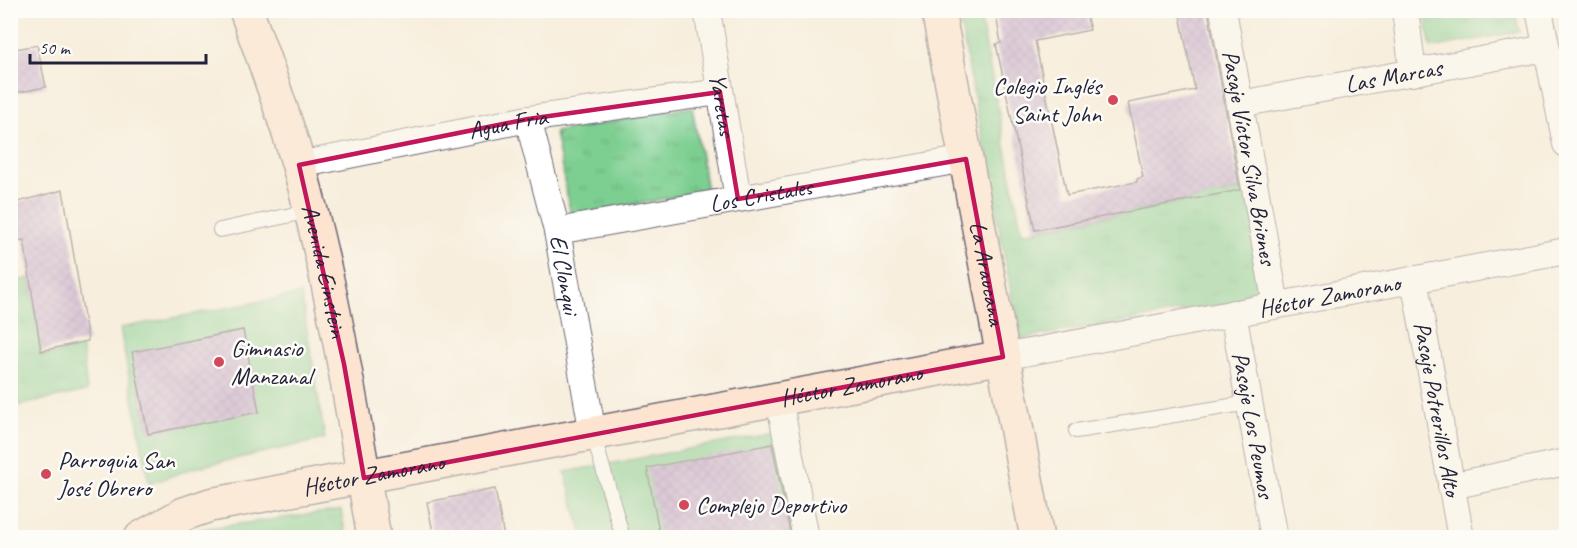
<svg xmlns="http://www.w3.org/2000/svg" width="1577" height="548" viewBox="0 0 1577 548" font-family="Caveat,sans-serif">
	<defs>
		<pattern id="grass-tufts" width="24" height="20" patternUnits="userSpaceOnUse" patternTransform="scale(1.5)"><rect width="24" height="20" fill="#7dcf91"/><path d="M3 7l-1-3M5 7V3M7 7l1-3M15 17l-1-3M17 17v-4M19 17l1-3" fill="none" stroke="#6cb17e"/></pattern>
		<pattern id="building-cross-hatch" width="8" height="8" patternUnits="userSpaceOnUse" patternTransform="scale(1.5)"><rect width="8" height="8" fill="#ba9bd2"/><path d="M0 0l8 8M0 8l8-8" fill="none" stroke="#977eac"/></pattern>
	</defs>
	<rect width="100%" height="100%" fill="#fdfcf7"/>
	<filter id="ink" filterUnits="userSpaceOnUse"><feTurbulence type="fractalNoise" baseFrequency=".0167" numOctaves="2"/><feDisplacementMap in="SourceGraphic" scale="12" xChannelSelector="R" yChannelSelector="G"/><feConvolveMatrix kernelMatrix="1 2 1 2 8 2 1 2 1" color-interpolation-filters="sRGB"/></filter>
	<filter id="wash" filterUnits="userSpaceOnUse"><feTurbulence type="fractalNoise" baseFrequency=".008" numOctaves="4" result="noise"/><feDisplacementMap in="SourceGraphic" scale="24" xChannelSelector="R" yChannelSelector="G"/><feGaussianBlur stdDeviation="1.35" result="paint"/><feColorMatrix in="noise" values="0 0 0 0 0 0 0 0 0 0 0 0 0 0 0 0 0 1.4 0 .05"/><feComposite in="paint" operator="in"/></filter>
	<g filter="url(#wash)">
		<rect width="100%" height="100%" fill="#f7eedd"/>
		<!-- grass -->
		<path fill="url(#grass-tufts)" stroke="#507866" stroke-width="1.5" d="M958 11H979L1022 233 1247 189 1268 297 1020 339Z
			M1424 11H1515L1519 32 1431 48Z
			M692 107 707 191 571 216 555 132Z
			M30 278 42 356 82 348 87 391 11 407V282Z
			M341 510 346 537 171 538 203 529Z"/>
		<!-- pitch -->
		<path fill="#7dcf91" stroke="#507866" stroke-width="1.5" d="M301 294 325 439 193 468 149 484 120 328Z
			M779 432 800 537H583L565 472Z"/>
		<g id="blocks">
			<!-- building -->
			<path fill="url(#building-cross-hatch)" d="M995 10H1085L1090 30 1035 41 1067 195 1137 182V179L1143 177 1128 103 1195 90 1179 10H1208L1240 190 1035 230 996 44 1001 43Z
				M37 45 46 87 10 94V50Z
				M63 190 88 341 41 351 24 240 10 242V204Z
				M243 330 259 412 148 434 132 352Z
				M772 444 791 537H660L647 468Z
				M495 489 504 537H434L427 502Z"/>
		</g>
	</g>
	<g filter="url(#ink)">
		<use href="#blocks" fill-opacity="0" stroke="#6d6974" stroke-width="1.5"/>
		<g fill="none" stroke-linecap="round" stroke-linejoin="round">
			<defs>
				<path id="lane" d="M220 230 310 211
					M1076 431 1249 403
					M593 434 623 538"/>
				<g id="street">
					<path id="s1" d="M707 10 738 199"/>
					<path id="s2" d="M1223 10 1276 305"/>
					<path d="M1405 10 1413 73"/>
					<path d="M1539 10 1566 144"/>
					<path id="s3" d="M1240 104 1546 48"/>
					<path id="s4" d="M528 119 557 231 593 434"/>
					<path id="s5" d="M299 165 528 119 720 92"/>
					<path id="s6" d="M557 231 966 159"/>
					<path id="s7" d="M1414 279 1461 538"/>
					<path id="s8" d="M1233 313 1274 538"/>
					<path id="s9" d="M1003 357 1566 251"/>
					<path d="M779 399 806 538"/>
					<path d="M1451 486 1566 462"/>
				</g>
				<g id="secondary">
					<path id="s10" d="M246 10C265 62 284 114 299 166 333 287 353 413 374 538"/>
					<path id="s11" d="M938 10 1037 538"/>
					<path id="s12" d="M141 538 184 514 210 505 1003 357"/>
				</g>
			</defs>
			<!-- lane casing -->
			<use href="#lane" stroke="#6d6974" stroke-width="16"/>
			<!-- street casing -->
			<use href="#street" stroke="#6d6974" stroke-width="28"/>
			<!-- secondary casing -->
			<use href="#secondary" stroke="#6d6974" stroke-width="36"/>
			<!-- lane -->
			<use href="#lane" stroke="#fff" stroke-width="14"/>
			<!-- street -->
			<use href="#street" stroke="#fff" stroke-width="26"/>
			<!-- secondary -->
			<use href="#secondary" stroke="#fde4d1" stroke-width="33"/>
		</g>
	</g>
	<!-- marked area -->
	<path d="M0 0H1577V548H0ZM720 92 738 199 966 159 1003 357 364 478 344 364 299 165 528 119Z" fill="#f7eedd" fill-opacity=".55" fill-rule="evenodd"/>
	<path fill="none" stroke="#c2185b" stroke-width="4.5" stroke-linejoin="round" d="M720 92 738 199 966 159 1003 357 364 478 344 364 299 165 528 119Z"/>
	<!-- markers -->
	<g fill="#d1495b" stroke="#fdfcf7" stroke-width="2">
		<circle cx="1113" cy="100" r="6"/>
		<circle cx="219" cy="362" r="6"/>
		<circle cx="46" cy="474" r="6"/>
		<circle cx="684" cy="505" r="6"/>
	</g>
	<g text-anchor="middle" stroke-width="5" stroke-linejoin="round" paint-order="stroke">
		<!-- street labels -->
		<g font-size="24" fill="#22223b" stroke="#fdfcf7">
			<text dy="8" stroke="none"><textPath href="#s3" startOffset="156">Las Marcas</textPath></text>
			<text dy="8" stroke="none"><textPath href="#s1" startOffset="96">Yaretas</textPath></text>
			<text dy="8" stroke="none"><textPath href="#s5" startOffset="213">Agua Fria</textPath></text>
			<text dy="8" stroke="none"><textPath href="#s2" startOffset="150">Pasaje Víctor Silva Briones</textPath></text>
			<text dy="8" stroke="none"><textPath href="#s6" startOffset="207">Los Cristales</textPath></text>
			<text dy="8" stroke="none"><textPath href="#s10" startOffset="273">Avenida Einstein</textPath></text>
			<text dy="8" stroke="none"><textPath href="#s11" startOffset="268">La Araucana</textPath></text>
			<text dy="8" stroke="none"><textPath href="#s4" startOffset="160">El Clonqui</textPath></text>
			<text dy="8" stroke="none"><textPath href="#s9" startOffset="332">Héctor Zamorano</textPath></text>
			<text dy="8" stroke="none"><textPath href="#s12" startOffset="729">Héctor Zamorano</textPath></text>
			<text dy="8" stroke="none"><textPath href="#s7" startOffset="132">Pasaje Potrerillos Alto</textPath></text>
			<text dy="8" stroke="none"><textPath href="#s8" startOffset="114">Pasaje Los Peumos</textPath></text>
			<text dy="8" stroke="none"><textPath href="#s12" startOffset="243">Héctor Zamorano</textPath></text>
		</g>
		<!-- poi labels -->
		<g font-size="24" fill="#22223b" stroke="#fdfcf7" text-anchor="start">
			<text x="1101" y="94" text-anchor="end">Colegio Inglés<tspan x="1101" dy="28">Saint John</tspan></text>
			<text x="231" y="356">Gimnasio<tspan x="231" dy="28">Manzanal</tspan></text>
			<text x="58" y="468">Parroquia San<tspan x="58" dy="28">José Obrero</tspan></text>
			<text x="696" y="513">Complejo Deportivo</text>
		</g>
	</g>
	<!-- margin -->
	<rect width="1577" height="548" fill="none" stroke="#fdfcf7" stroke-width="36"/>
	<!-- scale -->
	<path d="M30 54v9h176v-9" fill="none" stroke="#22223b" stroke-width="3"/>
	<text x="39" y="54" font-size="18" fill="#22223b" stroke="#fdfcf7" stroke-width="4.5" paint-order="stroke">50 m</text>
</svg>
